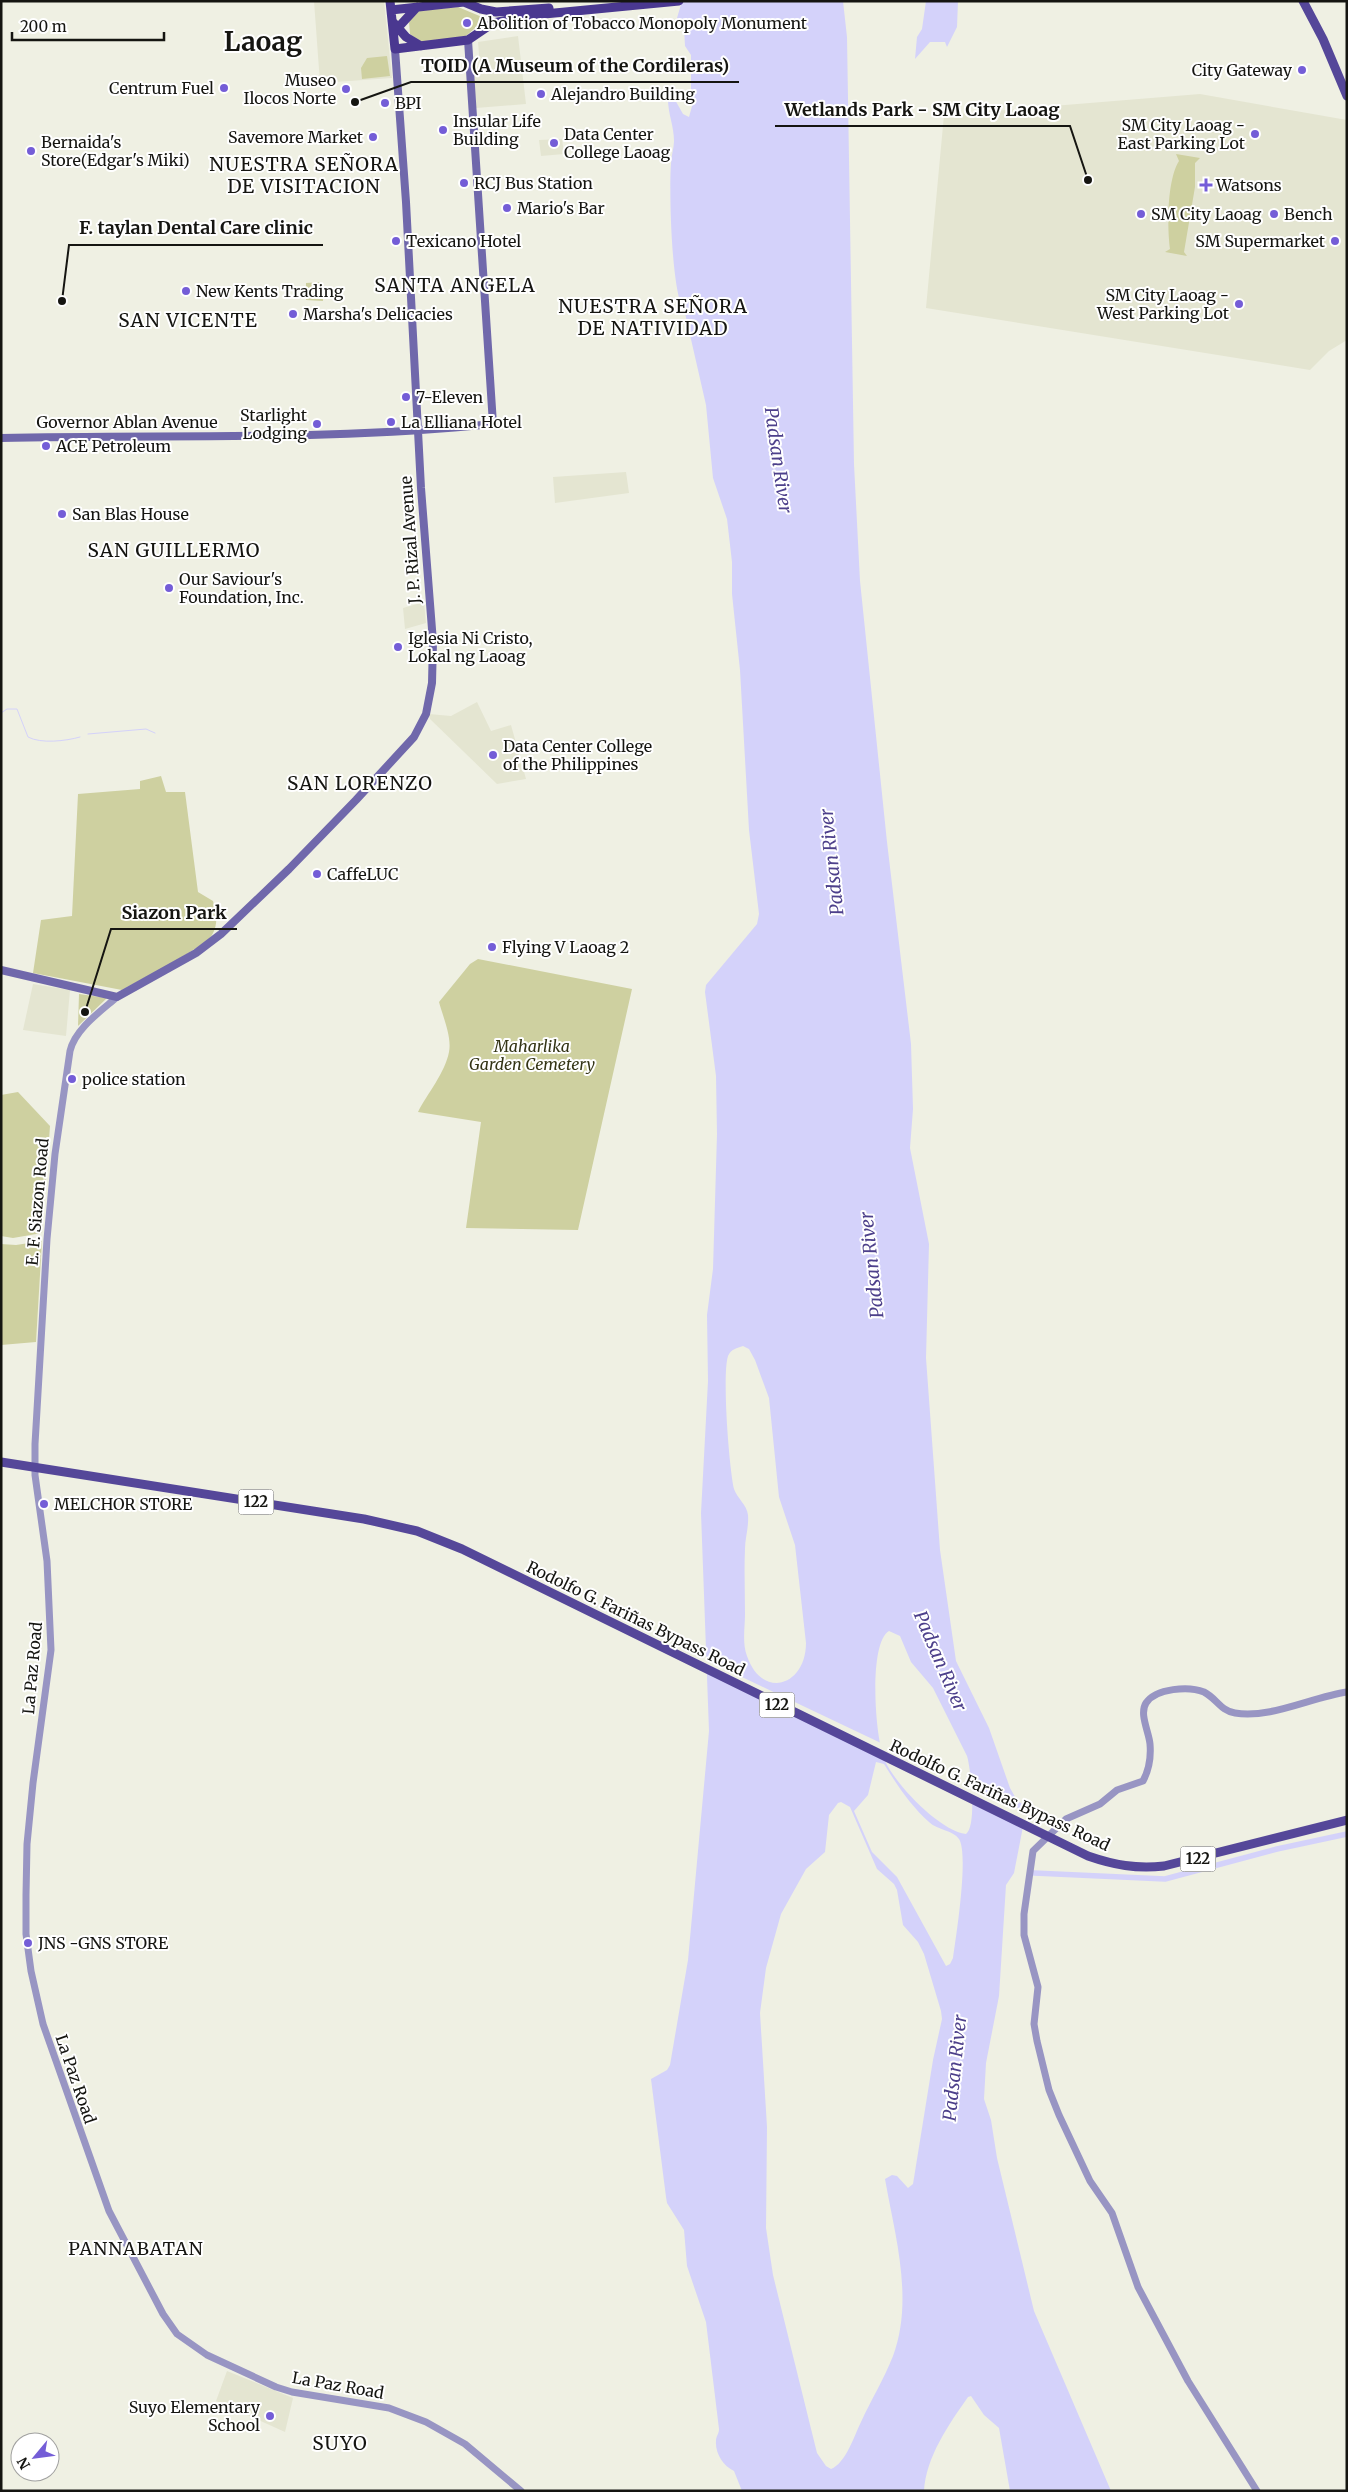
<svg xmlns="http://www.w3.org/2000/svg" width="1348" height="2492" viewBox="0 0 1348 2492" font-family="Merriweather,serif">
	<rect width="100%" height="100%" fill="#eff0e3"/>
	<!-- built -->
	<path fill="#e4e5d1" d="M314 1H384L392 78 320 83Z
		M518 36 526 104 476 108 473 67 480 66 478 42Z
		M1200 94 1347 120V340L1329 351 1310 370 926 308 944 115Z
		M562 139 564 154 541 156 539 140Z
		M626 472 629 493 555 503 553 477Z
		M424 602 426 623 405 629 403 608Z
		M477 702 491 731 511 725 526 779 497 784 430 719 429 714 451 716Z
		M33 984 70 990 66 1036 23 1030Z
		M227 2371 293 2398 285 2432 216 2401Z"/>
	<!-- green -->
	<path fill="#ced0a0" d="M458 7 482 17 483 21 466 36 422 43 410 34 409 22 416 11Z
		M387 56 390 76 362 79 361 68 367 58Z
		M1176 154 1200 158 1195 163V187L1184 252 1187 256 1165 252 1170 249C1167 227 1167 180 1179 161Z
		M322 282 323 301 306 300V283Z
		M161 776 166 792H185L198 892 213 901C216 912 219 923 212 935 205 947 138 981 122 990L33 973 41 920 72 916 78 794 140 789V781Z
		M478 959 632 989 578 1230 466 1228 481 1122 418 1112C427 1094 445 1073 449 1052 452 1037 443 1017 439 1002L470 964Z
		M79 994 107 998 78 1026Z
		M18 1092 50 1126 42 1233 13 1238 1 1236V1095Z
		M42 1241 36 1342 1 1345V1244L16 1245Z"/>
	<!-- water -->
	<path fill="#d4d2fa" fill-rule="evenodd" d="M682 1H843L847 37 854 464 860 581 887 842 911 1044 913 1109 910 1148 929 1244 926 1358 940 1550 956 1661 989 1728 1010 1788 1018 1802 1024 1804 1026 1811 1014 1873 1006 1885 999 1996 986 2063 984 2099 991 2120 997 2158 1034 2311 1111 2491H1010L999 2428 984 2415 971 2396 968 2397C949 2424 926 2457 924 2491H742L734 2471C723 2466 715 2453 716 2441 716 2436 719 2434 719 2429L706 2322 687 2266 684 2230 667 2203 666 2197 651 2079 667 2070 670 2065 688 1960 709 1731 701 1513 708 1381 707 1315 713 1269 717 1134 716 1076 705 992 706 985 757 924 759 914 749 830 740 670 732 594V562L727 519 713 478 706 405 685 313C671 295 669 189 671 164 671 156 674 148 674 141 674 126 668 114 668 99L674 98 683 114 689 117 694 99 691 90V55L685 46 684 27 677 18ZM743 1346 749 1349 755 1360 769 1398 779 1497 795 1545 806 1643C806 1686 762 1700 747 1656 742 1643 745 1627 745 1614 745 1592 744 1571 745 1549 745 1538 749 1527 748 1515 747 1505 737 1498 734 1489 729 1467 722 1375 728 1356 731 1349 737 1348 743 1346ZM889 1631 900 1636 911 1662 933 1688 967 1756C971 1769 977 1826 966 1834 940 1831 896 1785 885 1761 875 1741 868 1643 889 1631ZM876 1762 884 1764C897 1785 911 1806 929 1822 937 1830 953 1830 959 1839 969 1855 956 1937 953 1958L950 1964 946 1966 897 1877 872 1852 854 1811 868 1795ZM841 1802 850 1807 877 1869 894 1884 897 1890 903 1925 918 1942 924 1954 941 2011 942 2019 933 2060 913 2184 908 2188 897 2176 892 2175 885 2179C895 2236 914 2299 893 2356 884 2379 871 2400 861 2422 854 2436 846 2463 831 2469L826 2466 817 2453 773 2275 766 2228 767 2127 760 2013 766 1968 781 1914 806 1869 825 1852 829 1815 838 1803Z
		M926 1H958L957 27 947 47 945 42H930L915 59 917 37 922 29Z"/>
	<!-- pier -->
	<path fill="#eff0e3" d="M702 1658 883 1744 886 1758 703 1671Z
		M969 1785 1029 1813 1028 1822 969 1802Z"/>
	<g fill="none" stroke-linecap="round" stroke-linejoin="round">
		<!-- stream -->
		<path stroke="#d4d2fa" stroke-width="1" d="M1 713 7 709H17L28 737C41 744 66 741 80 737
			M88 734 146 729 155 733"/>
		<!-- canal -->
		<path stroke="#d4d2fa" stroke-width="5.5" d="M1034 1873 1165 1879 1277 1849 1347 1834"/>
		<!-- tertiary -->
		<path stroke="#9895c3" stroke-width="7" d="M117 997C101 1011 75 1029 70 1051L55 1154 47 1239 35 1444V1475L47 1561 51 1650 33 1783 27 1844 26 1895V1934L31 1971 43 2024 109 2211 163 2314 177 2334 207 2355 276 2387 292 2392 389 2408 426 2422 465 2444 521 2491
			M1257 2491 1188 2381 1138 2287 1112 2213 1090 2181 1059 2115 1049 2090 1037 2041 1034 2024 1038 1987 1024 1935V1914L1033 1851 1066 1819 1100 1804 1117 1790 1143 1781C1149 1770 1151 1756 1150 1744 1149 1732 1139 1714 1146 1703 1156 1688 1189 1686 1204 1692 1216 1698 1221 1711 1235 1713 1270 1719 1312 1697 1347 1692"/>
		<!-- secondary -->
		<path stroke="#7068ab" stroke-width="8" d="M1 438C165 434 330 441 493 424L468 40
			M1 970 117 997 196 953 221 934 289 869 356 800 414 737 426 714 432 683 433 642 421 488 406 202 395 49"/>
		<!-- primary -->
		<path stroke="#554799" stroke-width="9" d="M1303 1 1323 39 1347 96
			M1 1462 364 1519 417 1531 462 1549 1088 1856C1114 1865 1136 1869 1164 1866L1347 1820"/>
		<!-- trunk -->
		<path stroke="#4a3890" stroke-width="9" d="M390 1 395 49 468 40 493 23 534 15 679 1
			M391 10 464 2 481 9 496 12 549 8
			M392 21 406 37 421 46
			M394 32 417 7"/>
	</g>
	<!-- markers -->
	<g fill="#745dd7" stroke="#fff" stroke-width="2">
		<circle cx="467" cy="23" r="5"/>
		<circle cx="1302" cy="70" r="5"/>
		<circle cx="224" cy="88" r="5"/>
		<circle cx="346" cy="89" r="5"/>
		<circle cx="541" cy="94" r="5"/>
		<circle cx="385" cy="103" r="5"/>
		<circle cx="443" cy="130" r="5"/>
		<circle cx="1255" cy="134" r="5"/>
		<circle cx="373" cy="137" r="5"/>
		<circle cx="554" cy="143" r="5"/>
		<circle cx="31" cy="151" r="5"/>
		<circle cx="464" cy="183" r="5"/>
		<path d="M1203.5 177.5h5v5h5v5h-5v5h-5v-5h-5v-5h5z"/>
		<circle cx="507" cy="208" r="5"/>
		<circle cx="1141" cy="214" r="5"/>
		<circle cx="1274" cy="214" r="5"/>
		<circle cx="396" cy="241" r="5"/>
		<circle cx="1335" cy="241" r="5"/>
		<circle cx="186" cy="291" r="5"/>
		<circle cx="1239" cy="304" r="5"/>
		<circle cx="293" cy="314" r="5"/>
		<circle cx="406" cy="397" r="5"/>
		<circle cx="391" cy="422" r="5"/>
		<circle cx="317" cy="424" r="5"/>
		<circle cx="46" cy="446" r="5"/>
		<circle cx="62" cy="514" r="5"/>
		<circle cx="169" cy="588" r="5"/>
		<circle cx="398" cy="647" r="5"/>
		<circle cx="493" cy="755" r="5"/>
		<circle cx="317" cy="874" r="5"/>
		<circle cx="492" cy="947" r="5"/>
		<circle cx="72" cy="1079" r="5"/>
		<circle cx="44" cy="1504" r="5"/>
		<circle cx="28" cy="1943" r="5"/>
		<circle cx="270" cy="2416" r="5"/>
	</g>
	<g text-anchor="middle" stroke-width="4" stroke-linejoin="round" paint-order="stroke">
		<!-- shield labels -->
		<g fill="#fff" stroke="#5b5b58" stroke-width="1">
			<rect x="238.5" y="1489.5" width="35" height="25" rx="4"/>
			<rect x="759.5" y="1692.5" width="35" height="25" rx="4"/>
			<rect x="1180.5" y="1846.5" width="35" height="25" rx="4"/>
		</g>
		<g font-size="15" font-weight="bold" fill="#151511">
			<text x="256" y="1507">122</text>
			<text x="777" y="1710">122</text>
			<text x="1198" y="1864">122</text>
		</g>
		<!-- poi labels -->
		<g font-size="16" fill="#151511" stroke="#fff" text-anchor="start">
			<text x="477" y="29">Abolition of Tobacco Monopoly Monument</text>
			<text x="1292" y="76" text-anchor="end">City Gateway</text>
			<text x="336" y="86" text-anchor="end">Museo<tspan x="336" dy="18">Ilocos Norte</tspan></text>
			<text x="214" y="94" text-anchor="end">Centrum Fuel</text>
			<text x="551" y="100">Alejandro Building</text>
			<text x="395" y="109">BPI</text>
			<text x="453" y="127">Insular Life<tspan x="453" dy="18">Building</tspan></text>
			<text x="1245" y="131" text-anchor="end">SM City Laoag -<tspan x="1245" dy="18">East Parking Lot</tspan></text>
			<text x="564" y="140">Data Center<tspan x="564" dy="18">College Laoag</tspan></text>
			<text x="363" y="143" text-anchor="end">Savemore Market</text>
			<text x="41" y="148">Bernaida's<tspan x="41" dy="18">Store(Edgar's Miki)</tspan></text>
			<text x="474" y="189">RCJ Bus Station</text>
			<text x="1216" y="191">Watsons</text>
			<text x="517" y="214">Mario's Bar</text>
			<text x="1151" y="220">SM City Laoag</text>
			<text x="1284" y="220">Bench</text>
			<text x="406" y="247">Texicano Hotel</text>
			<text x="1325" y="247" text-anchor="end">SM Supermarket</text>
			<text x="196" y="297">New Kents Trading</text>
			<text x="1229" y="301" text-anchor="end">SM City Laoag -<tspan x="1229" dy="18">West Parking Lot</tspan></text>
			<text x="303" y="320">Marsha's Delicacies</text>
			<text x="416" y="403">7-Eleven</text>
			<text x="307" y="421" text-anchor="end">Starlight<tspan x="307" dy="18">Lodging</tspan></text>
			<text x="401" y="428">La Elliana Hotel</text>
			<text x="56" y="452">ACE Petroleum</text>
			<text x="72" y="520">San Blas House</text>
			<text x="179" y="585">Our Saviour's<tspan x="179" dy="18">Foundation, Inc.</tspan></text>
			<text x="408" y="644">Iglesia Ni Cristo,<tspan x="408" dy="18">Lokal ng Laoag</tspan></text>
			<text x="503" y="752">Data Center College<tspan x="503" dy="18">of the Philippines</tspan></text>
			<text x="327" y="880">CaffeLUC</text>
			<text x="502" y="953">Flying V Laoag 2</text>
			<text x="82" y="1085">police station</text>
			<text x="54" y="1510">MELCHOR STORE</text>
			<text x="38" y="1949">JNS -GNS STORE</text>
			<text x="260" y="2413" text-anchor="end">Suyo Elementary<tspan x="260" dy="18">School</tspan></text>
		</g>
		<!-- street labels -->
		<g font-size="16" fill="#151511" stroke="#fff">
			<text x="127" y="428">Governor Ablan Avenue</text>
			<text transform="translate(410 540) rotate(-94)" y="6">J. P. Rizal Avenue</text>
			<text transform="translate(37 1202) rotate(-85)" y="6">E. F. Siazon Road</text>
			<text transform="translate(636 1618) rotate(26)" y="6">Rodolfo G. Fariñas Bypass Road</text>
			<text transform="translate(32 1668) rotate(-85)" y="6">La Paz Road</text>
			<text transform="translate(1000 1795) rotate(25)" y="6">Rodolfo G. Fariñas Bypass Road</text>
			<text transform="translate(76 2079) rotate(71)" y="6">La Paz Road</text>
			<text transform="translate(338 2385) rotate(10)" y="6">La Paz Road</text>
		</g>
		<!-- park labels -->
		<g font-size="16" font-style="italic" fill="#333415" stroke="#fff">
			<text x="532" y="1052">Maharlika<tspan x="532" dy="18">Garden Cemetery</tspan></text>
		</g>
		<!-- water labels -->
		<g font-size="18" font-style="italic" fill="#4d408b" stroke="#fff">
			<text transform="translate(778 460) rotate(82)" y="6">Padsan River</text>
			<text transform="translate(832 862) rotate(-96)" y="6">Padsan River</text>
			<text transform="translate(872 1265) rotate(-96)" y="6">Padsan River</text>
			<text transform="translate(940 1661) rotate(67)" y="6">Padsan River</text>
			<text transform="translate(955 2068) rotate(-84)" y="6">Padsan River</text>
		</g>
		<!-- neighbourhood labels -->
		<g font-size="18" letter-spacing="1" fill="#151511" stroke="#fff">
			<text x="136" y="2255">PANNABATAN</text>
		</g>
		<!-- quarter labels -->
		<g font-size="19" letter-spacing="1" fill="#151511" stroke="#fff">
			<text x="304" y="171">NUESTRA SEÑORA<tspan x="304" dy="22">DE VISITACION</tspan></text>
			<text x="455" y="292">SANTA ANGELA</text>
			<text x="653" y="313">NUESTRA SEÑORA<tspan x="653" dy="22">DE NATIVIDAD</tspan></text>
			<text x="188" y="327">SAN VICENTE</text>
			<text x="174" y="557">SAN GUILLERMO</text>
			<text x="360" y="790">SAN LORENZO</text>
			<text x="340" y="2450">SUYO</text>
		</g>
		<!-- town labels -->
		<g font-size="26" font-weight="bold" fill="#151511" stroke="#fff">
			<text x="263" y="51">Laoag</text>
		</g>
	</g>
	<!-- callouts -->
	<path fill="none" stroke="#151511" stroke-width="2" d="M355 102L411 82H739M1088 180L1070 126H775M62 301L69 245H323M85 1012L111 929H237"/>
	<g fill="#151511" stroke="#fff" stroke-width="2">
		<circle cx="355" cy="102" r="5"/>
		<circle cx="1088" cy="180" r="5"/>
		<circle cx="62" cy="301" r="5"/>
		<circle cx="85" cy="1012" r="5"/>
	</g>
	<g font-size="18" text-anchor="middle" font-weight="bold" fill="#151511" stroke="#fff" stroke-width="4" stroke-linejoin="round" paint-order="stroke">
		<text x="575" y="72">TOID (A Museum of the Cordileras)</text>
		<text x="922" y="116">Wetlands Park - SM City Laoag</text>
		<text x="196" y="234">F. taylan Dental Care clinic</text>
		<text x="174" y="919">Siazon Park</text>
	</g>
	<!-- border -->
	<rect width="1348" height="2492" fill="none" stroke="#151511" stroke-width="5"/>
	<!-- north arrow -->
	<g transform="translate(35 2457) rotate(241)"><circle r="24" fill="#ffffff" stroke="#a1a1a0"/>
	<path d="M0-4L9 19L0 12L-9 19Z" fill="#745dd7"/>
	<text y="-8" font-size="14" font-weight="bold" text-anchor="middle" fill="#151511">N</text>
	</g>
	<!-- scale -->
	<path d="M12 32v8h152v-8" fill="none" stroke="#151511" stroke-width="2.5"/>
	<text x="20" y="32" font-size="15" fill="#151511" stroke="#ffffff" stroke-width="4" paint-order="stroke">200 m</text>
</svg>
